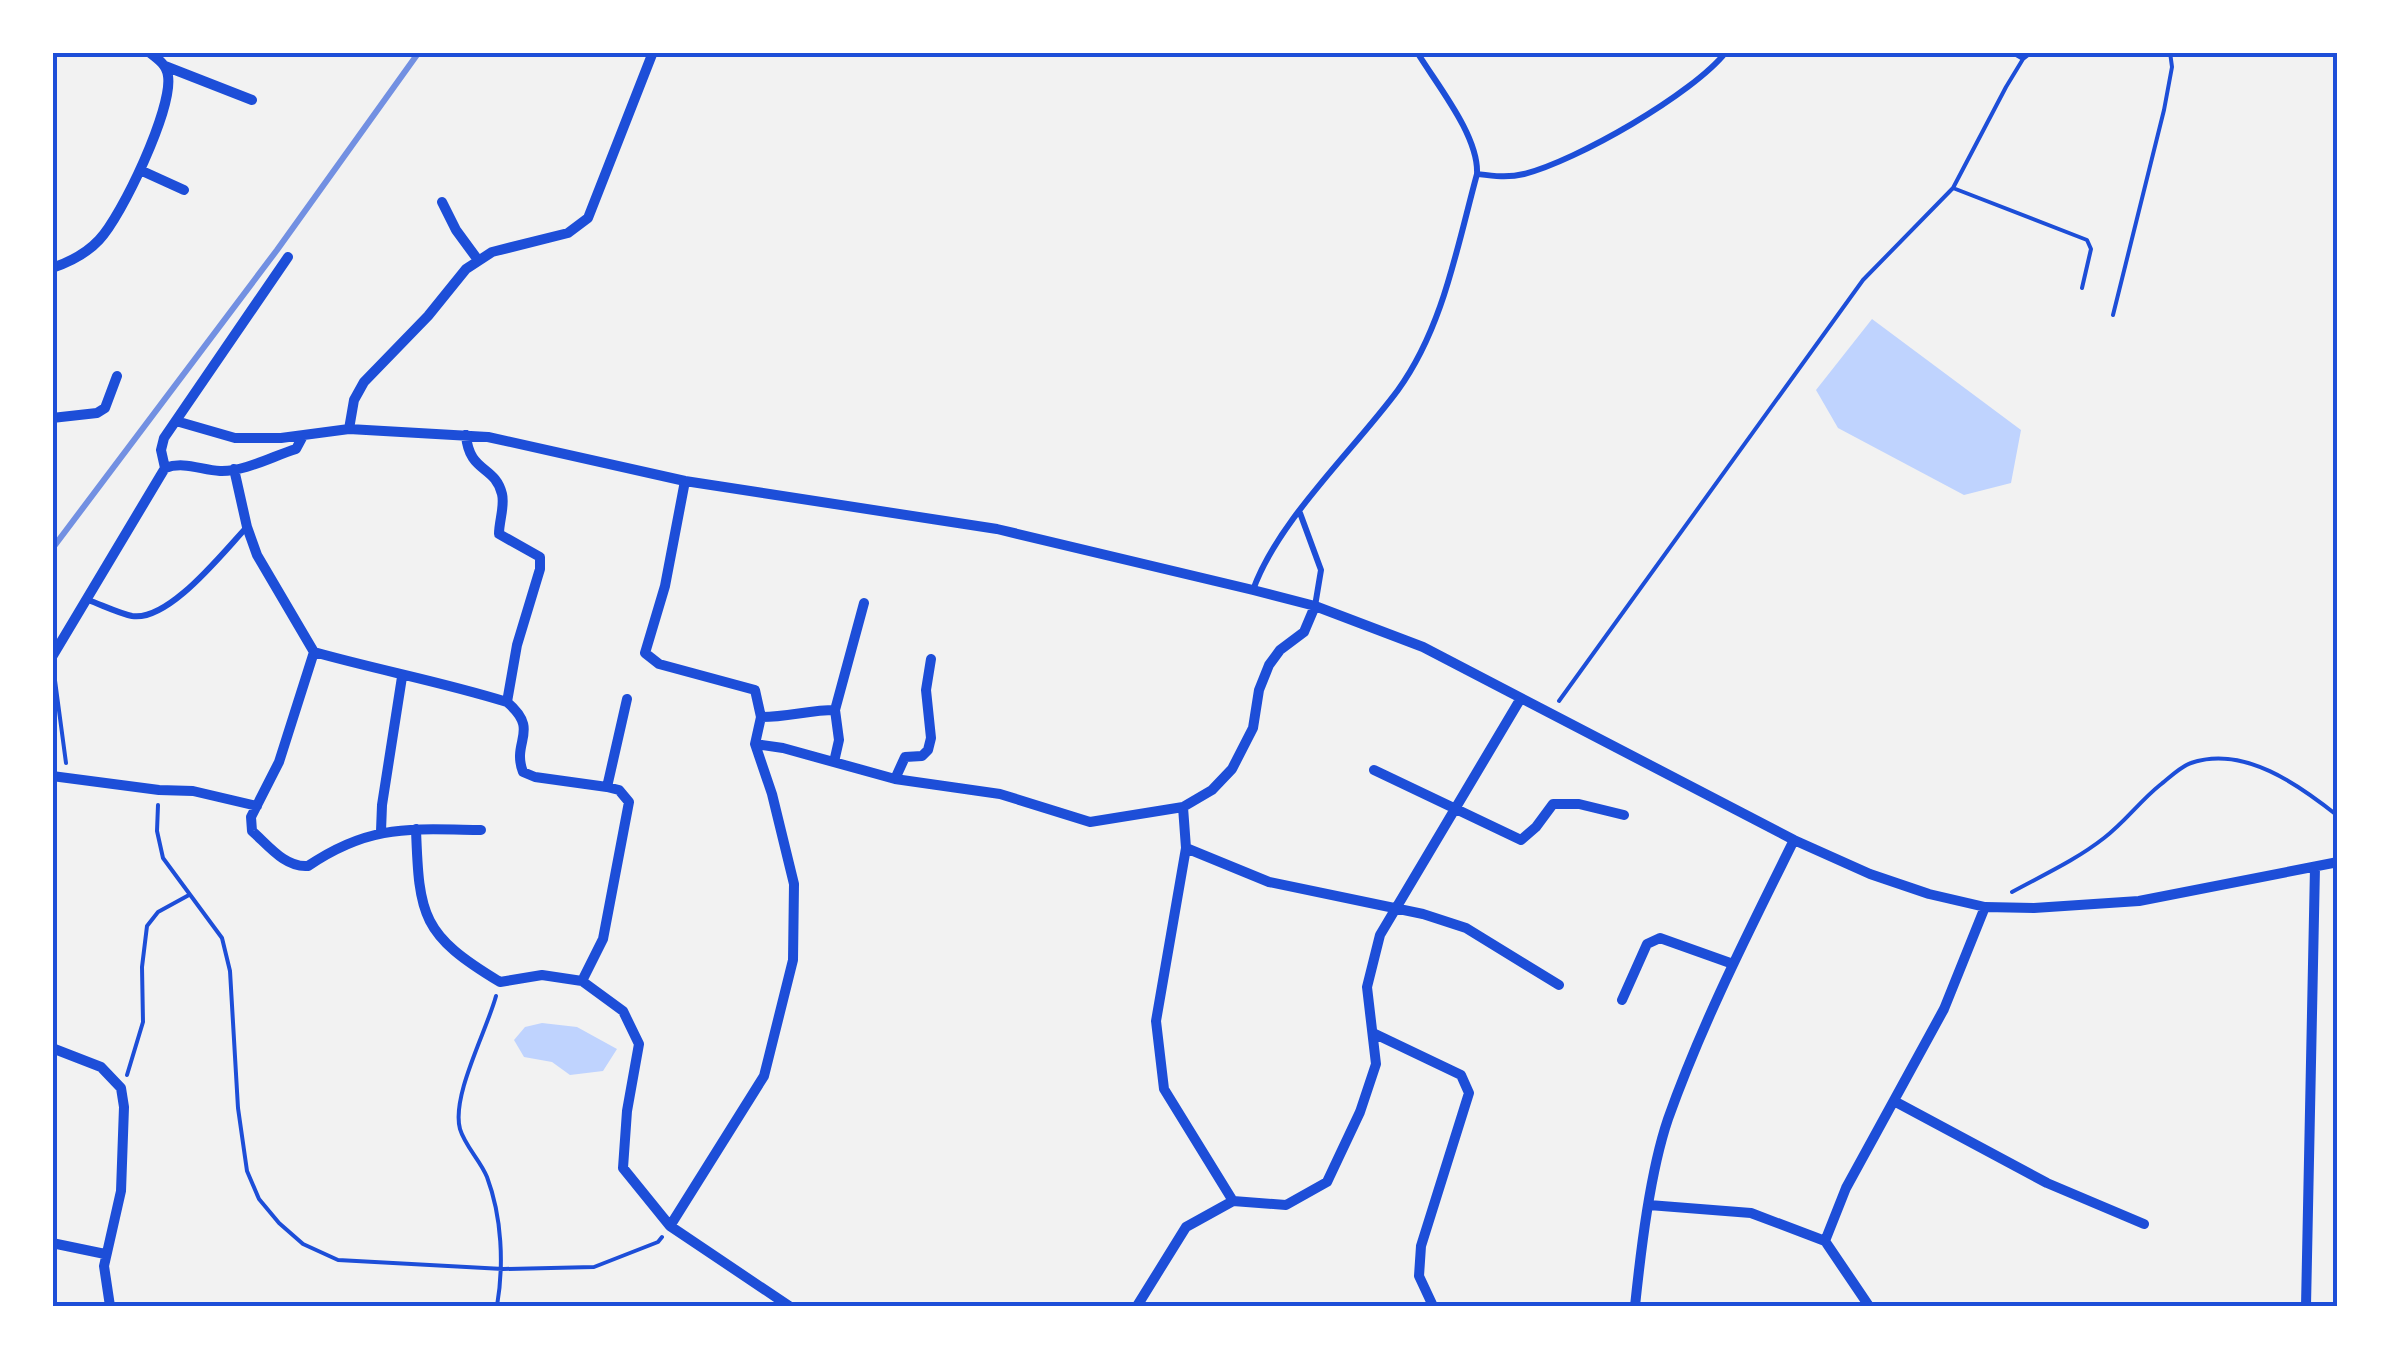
<svg xmlns="http://www.w3.org/2000/svg" width="2390" height="1359" viewBox="0 0 2390 1359" font-family="Jost,sans-serif">
	<rect width="100%" height="100%" fill="#f2f2f2"/>
	<!-- water -->
	<path fill="#bfd3fe" d="M1872 319 2021 430 2011 483 1964 495 1838 428 1816 390Z
		M542 1023 577 1027 617 1049 603 1071 570 1075 552 1062 524 1057 514 1040 525 1027Z"/>
	<g fill="none" stroke-linecap="round" stroke-linejoin="round">
		<!-- path -->
		<path stroke="#1d4ed8" stroke-width="4" d="M2011 52 2023 59
			M1953 188 2087 240 2091 249 2082 288
			M2113 315 2164 110 2172 67 2170 52
			M54 673 66 763
			M1559 701 1863 280 1953 188 2006 87 2023 59 2032 52
			M158 805 157 831 163 858 222 938 230 971 238 1108 247 1171 259 1199 279 1223 303 1244 338 1260 503 1269 594 1267 658 1242 662 1237
			M2012 892C2043 875 2076 860 2104 838 2125 822 2140 801 2160 785 2169 778 2181 766 2191 763 2244 745 2299 785 2338 816
			M496 996C487 1030 451 1096 460 1129 465 1146 480 1160 487 1177 502 1217 504 1265 497 1306
			M127 1075 143 1022 142 967 147 926 158 912 189 895"/>
		<!-- service -->
		<path stroke="#1d4ed8" stroke-width="6" d="M1477 174C1493 176 1508 178 1524 174 1576 161 1693 94 1726 52
			M1300 513 1321 570 1315 606
			M1253 590C1278 520 1353 451 1398 390 1443 328 1457 247 1477 174 1479 136 1437 85 1417 52
			M88 600C102 605 118 613 132 616 169 622 223 552 247 527"/>
		<!-- minor -->
		<path stroke="#1d4ed8" stroke-width="10" d="M165 66 252 100
			M140 170 184 190
			M442 202 456 230 478 260
			M52 268C70 262 86 254 99 240 122 216 173 108 168 76 167 65 158 59 149 52
			M52 418 97 413 105 408 117 376
			M176 421 235 438H281L349 429 488 437 685 481 997 529 1253 590 1315 606 1423 647 1794 840 1870 874 1929 894 1985 907 2034 908 2139 901 2338 862
			M349 429 354 400 364 382 428 316 466 269 492 252 568 233 588 218 653 52
			M466 435C469 473 495 465 502 494 505 506 499 521 499 534L540 557V569L517 645 507 702C541 731 511 741 523 772L535 777 607 787 619 790 629 802 603 939 582 981
			M165 468 161 450 164 438 288 257
			M234 469 247 527 257 555 314 652 279 762 251 817 252 831C268 845 285 868 308 866 370 824 409 829 481 830
			M314 652C378 670 443 682 507 702
			M52 657 165 468C184 461 201 470 220 471 244 472 273 456 296 449L303 436
			M761 717C787 717 810 710 835 710
			M755 744 783 748 895 779 1000 794 1090 822 1183 807 1212 790 1232 769 1253 728 1259 690 1269 665 1280 650 1304 632 1315 606
			M834 762 839 740 835 710 864 603
			M1374 770 1521 840 1536 827 1553 804H1579L1624 815
			M52 776 159 790 193 791 257 806
			M895 779 905 757 922 756 928 750 931 738 926 690 931 659
			M607 787 627 699
			M1183 807 1186 848 1156 1021 1164 1089 1233 1201
			M416 829C419 917 422 935 500 982L542 975 582 981 623 1011 639 1044 627 1111 623 1168 670 1226 764 1076 793 960 794 884 772 794 755 744 761 717 755 690 659 664 645 653 665 586 685 481
			M381 831 382 805 402 677
			M1186 848 1269 882 1423 914 1466 928 1559 985
			M1622 1000 1647 944 1660 938 1733 964
			M1373 1033 1461 1075 1469 1093 1421 1246 1419 1276 1433 1306
			M52 1048 101 1067 121 1088 124 1107 121 1191 104 1266 110 1306
			M1894 1101 2047 1183 2144 1224
			M1649 1205 1751 1213 1825 1241 1869 1306
			M670 1226 789 1306
			M1825 1241 1846 1188 1944 1009 1985 907
			M52 1243 105 1254
			M1137 1306 1186 1227 1233 1201 1286 1205 1327 1182 1360 1112 1376 1064 1367 987 1380 935 1521 698
			M1635 1306C1641 1249 1650 1172 1668 1119 1702 1023 1749 931 1794 840
			M2306 1306 2315 867"/>
		<!-- rail -->
		<path stroke="#7290e2" stroke-width="6" d="M52 549 277 250 419 52"/>
	</g>
	<!-- border -->
	<rect width="2390" height="1359" fill="none" stroke="#ffffff" stroke-width="110"/>
	<rect x="55" y="55" width="2280" height="1249" fill="none" stroke="#1d4ed8" stroke-width="4"/>
</svg>
